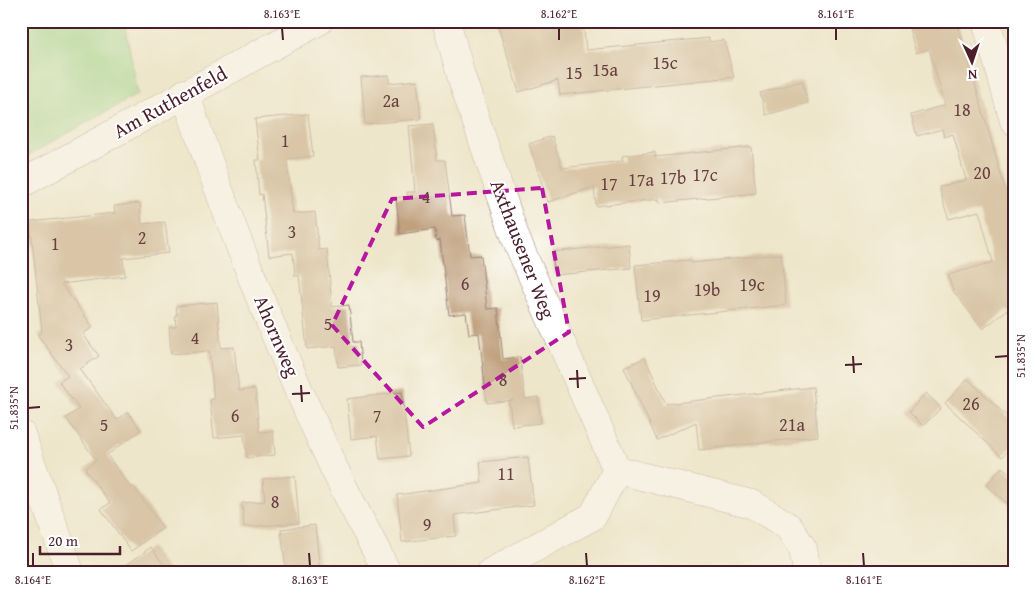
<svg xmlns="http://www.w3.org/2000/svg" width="1035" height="593" viewBox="0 0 1035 593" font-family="'Gentium Book Plus',serif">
	<rect width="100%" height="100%" fill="#fff"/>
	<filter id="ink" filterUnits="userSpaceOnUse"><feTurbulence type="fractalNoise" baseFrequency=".02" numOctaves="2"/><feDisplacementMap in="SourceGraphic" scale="10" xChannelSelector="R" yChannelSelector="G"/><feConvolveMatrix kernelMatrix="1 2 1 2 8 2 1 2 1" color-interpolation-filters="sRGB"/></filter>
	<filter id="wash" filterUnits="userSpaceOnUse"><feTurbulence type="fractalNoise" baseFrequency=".0096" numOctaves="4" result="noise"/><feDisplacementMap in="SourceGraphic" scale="20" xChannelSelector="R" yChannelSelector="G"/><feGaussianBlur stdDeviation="1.12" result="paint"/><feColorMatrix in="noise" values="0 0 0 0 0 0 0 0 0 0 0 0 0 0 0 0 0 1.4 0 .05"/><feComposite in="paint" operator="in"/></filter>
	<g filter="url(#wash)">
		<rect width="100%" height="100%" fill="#eee6ca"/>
		<!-- green -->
		<path fill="#9ad78c" stroke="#727b5c" d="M21 21H124L138 94 21 159Z"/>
		<g id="blocks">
			<!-- building -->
			<path fill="#c0a07d" d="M496 21H583L586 50 709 38V42L724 40 734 77 560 95 558 80 519 92Z
				M907 21H957L1014 220V311L1008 312 1007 310 983 329 953 291 948 275 993 262 979 211 949 219 944 205 939 187 966 180 953 134 944 137 942 129 917 136 911 115 945 105 929 49 916 53Z
				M389 75V83L417 80 421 119 365 124 361 77Z
				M802 81 808 103 766 115 760 93Z
				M308 114 313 156 287 159 293 214 315 212 319 250 327 249 332 307 349 305 353 342H359L361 365 338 367 336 346 307 349 299 275 295 276 293 253 269 256 262 194 259 195 256 160H260L255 119Z
				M433 124 437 160H445L452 216 465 215 470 256 481 255 487 309 498 308 503 359 520 357 525 399 538 397 541 423 512 426 509 401 513 400 487 403 479 333 469 334 466 313 449 315 440 240 436 241 435 229 400 234 396 198 408 196 407 192H415L409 126Z
				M552 136 562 168 623 161 622 156 655 152V157L751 147 756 193 660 203 659 199 596 206 594 187 548 202 529 144Z
				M140 203 142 224 165 222 169 253 123 258 125 276 61 284 93 327 83 334 99 356 80 369 117 420 128 412 141 430 107 455 131 488 133 486 163 528 131 551 101 509 110 503 85 469 96 460 66 418 79 409 59 382 68 376 38 335 42 332 30 222 115 213 114 206Z
				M629 244 631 268 555 275 552 252Z
				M781 254 786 305 641 320 635 265 691 260V263Z
				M217 302 221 348 234 347 239 391 255 389 259 432 273 431 275 455 247 458 244 435 214 438 210 400 214 399 209 351 171 354 169 327H176L175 315H177L176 306Z
				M645 358 666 404 813 387 818 436 699 450 696 422 657 440 624 367Z
				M968 379 1014 423V444L1002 457 945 403Z
				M402 392 409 456 380 459 377 436 351 439 347 399Z
				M926 393 941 408 923 426 909 412Z
				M528 457 534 505 454 515 456 536 402 542 397 495 482 483 480 462Z
				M1002 467 1014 477V509L986 485Z
				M295 476 299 523 244 527 242 503 265 501 263 479Z
				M315 525 320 572H286L281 529Z
				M151 547 169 572H117Z"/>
		</g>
	</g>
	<g filter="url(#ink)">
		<use href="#blocks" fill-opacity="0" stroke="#9c827a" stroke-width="1"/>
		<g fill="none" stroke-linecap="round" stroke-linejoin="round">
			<defs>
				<path id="minor" d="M446 21 462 79 516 239 617 470
					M986 21 1014 121
					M185 93C226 216 273 336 327 453 345 493 367 532 387 572
					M21 184 319 21
					M21 434 70 572
					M491 572 593 516 617 470 752 504 788 526 803 549 807 572"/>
			</defs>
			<!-- minor casing -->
			<use href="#minor" stroke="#9c827a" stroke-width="29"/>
			<!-- minor -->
			<use href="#minor" stroke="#fff" stroke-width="28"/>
		</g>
	</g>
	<!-- marked area -->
	<path d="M0 0H1035V593H0ZM542 188 569 332 423 427 332 325 392 199Z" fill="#eee6ca" fill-opacity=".55" fill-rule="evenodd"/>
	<path fill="none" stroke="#b5179e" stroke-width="4" stroke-dasharray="10 6" stroke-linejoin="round" d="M542 188 569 332 423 427 332 325 392 199Z"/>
	<!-- ticks -->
	<path fill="none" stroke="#4a1f2b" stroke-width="2" d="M282 28 283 40M559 28V40M836 28V40M853 356 854 373M995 357 1008 356M845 365 862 364M577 370 578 388M569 379 586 378M301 385 302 402M292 394 310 393M28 408 40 407M33 553V566M309 553 310 566M586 553 587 566M863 553 864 566"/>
	<g text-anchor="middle" stroke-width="4" stroke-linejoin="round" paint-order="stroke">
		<!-- number labels -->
		<g font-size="18" fill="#683f40">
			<text x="665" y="69">15c</text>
			<text x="605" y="76">15a</text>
			<text x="574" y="79">15</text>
			<text x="391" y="107">2a</text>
			<text x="962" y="116">18</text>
			<text x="285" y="147">1</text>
			<text x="982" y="179">20</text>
			<text x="705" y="181">17c</text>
			<text x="673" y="184">17b</text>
			<text x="641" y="186">17a</text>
			<text x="609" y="190">17</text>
			<text x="426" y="203">4</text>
			<text x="292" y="238">3</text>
			<text x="142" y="244">2</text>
			<text x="55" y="250">1</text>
			<text x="465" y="290">6</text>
			<text x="752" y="291">19c</text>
			<text x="707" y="296">19b</text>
			<text x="652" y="302">19</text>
			<text x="328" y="330">5</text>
			<text x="195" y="344">4</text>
			<text x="69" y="351">3</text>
			<text x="503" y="386">8</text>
			<text x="971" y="410">26</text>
			<text x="235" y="422">6</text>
			<text x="377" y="422">7</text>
			<text x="104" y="431">5</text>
			<text x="792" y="431">21a</text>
			<text x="506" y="480">11</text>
			<text x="275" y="508">8</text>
			<text x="427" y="531">9</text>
		</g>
		<!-- street labels -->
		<g font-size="20" fill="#4a1f2b" stroke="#fff">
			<text transform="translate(170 102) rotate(-29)" y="7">Am Ruthenfeld</text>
			<text transform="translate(523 249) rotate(69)" y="7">Axthausener Weg</text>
			<text transform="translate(277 336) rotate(67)" y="7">Ahornweg</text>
		</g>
	</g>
	<!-- margin -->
	<rect width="1035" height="593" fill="none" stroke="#fff" stroke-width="55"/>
	<!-- north arrow -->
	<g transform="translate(972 62) rotate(177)" stroke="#ffffff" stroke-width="4" paint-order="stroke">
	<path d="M0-4L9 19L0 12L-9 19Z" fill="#4a1f2b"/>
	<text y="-8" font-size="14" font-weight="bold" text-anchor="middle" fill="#4a1f2b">N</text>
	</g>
	<!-- scale -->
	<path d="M40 546v8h80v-8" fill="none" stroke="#4a1f2b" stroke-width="2.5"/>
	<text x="48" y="546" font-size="15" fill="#4a1f2b" stroke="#ffffff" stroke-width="4" paint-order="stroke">20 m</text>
	<rect x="28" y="28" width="980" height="538" fill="none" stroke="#4a1f2b" stroke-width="2"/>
	<g font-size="12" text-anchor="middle" fill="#4a1f2b">
		<text x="282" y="18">8.163°E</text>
		<text x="559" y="18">8.162°E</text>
		<text x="836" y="18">8.161°E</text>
		<text transform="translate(1021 356) rotate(-90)" y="4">51.835°N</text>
		<text transform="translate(14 408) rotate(-90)" y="4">51.835°N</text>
		<text x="33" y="584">8.164°E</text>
		<text x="310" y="584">8.163°E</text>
		<text x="587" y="584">8.162°E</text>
		<text x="864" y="584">8.161°E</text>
	</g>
</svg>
